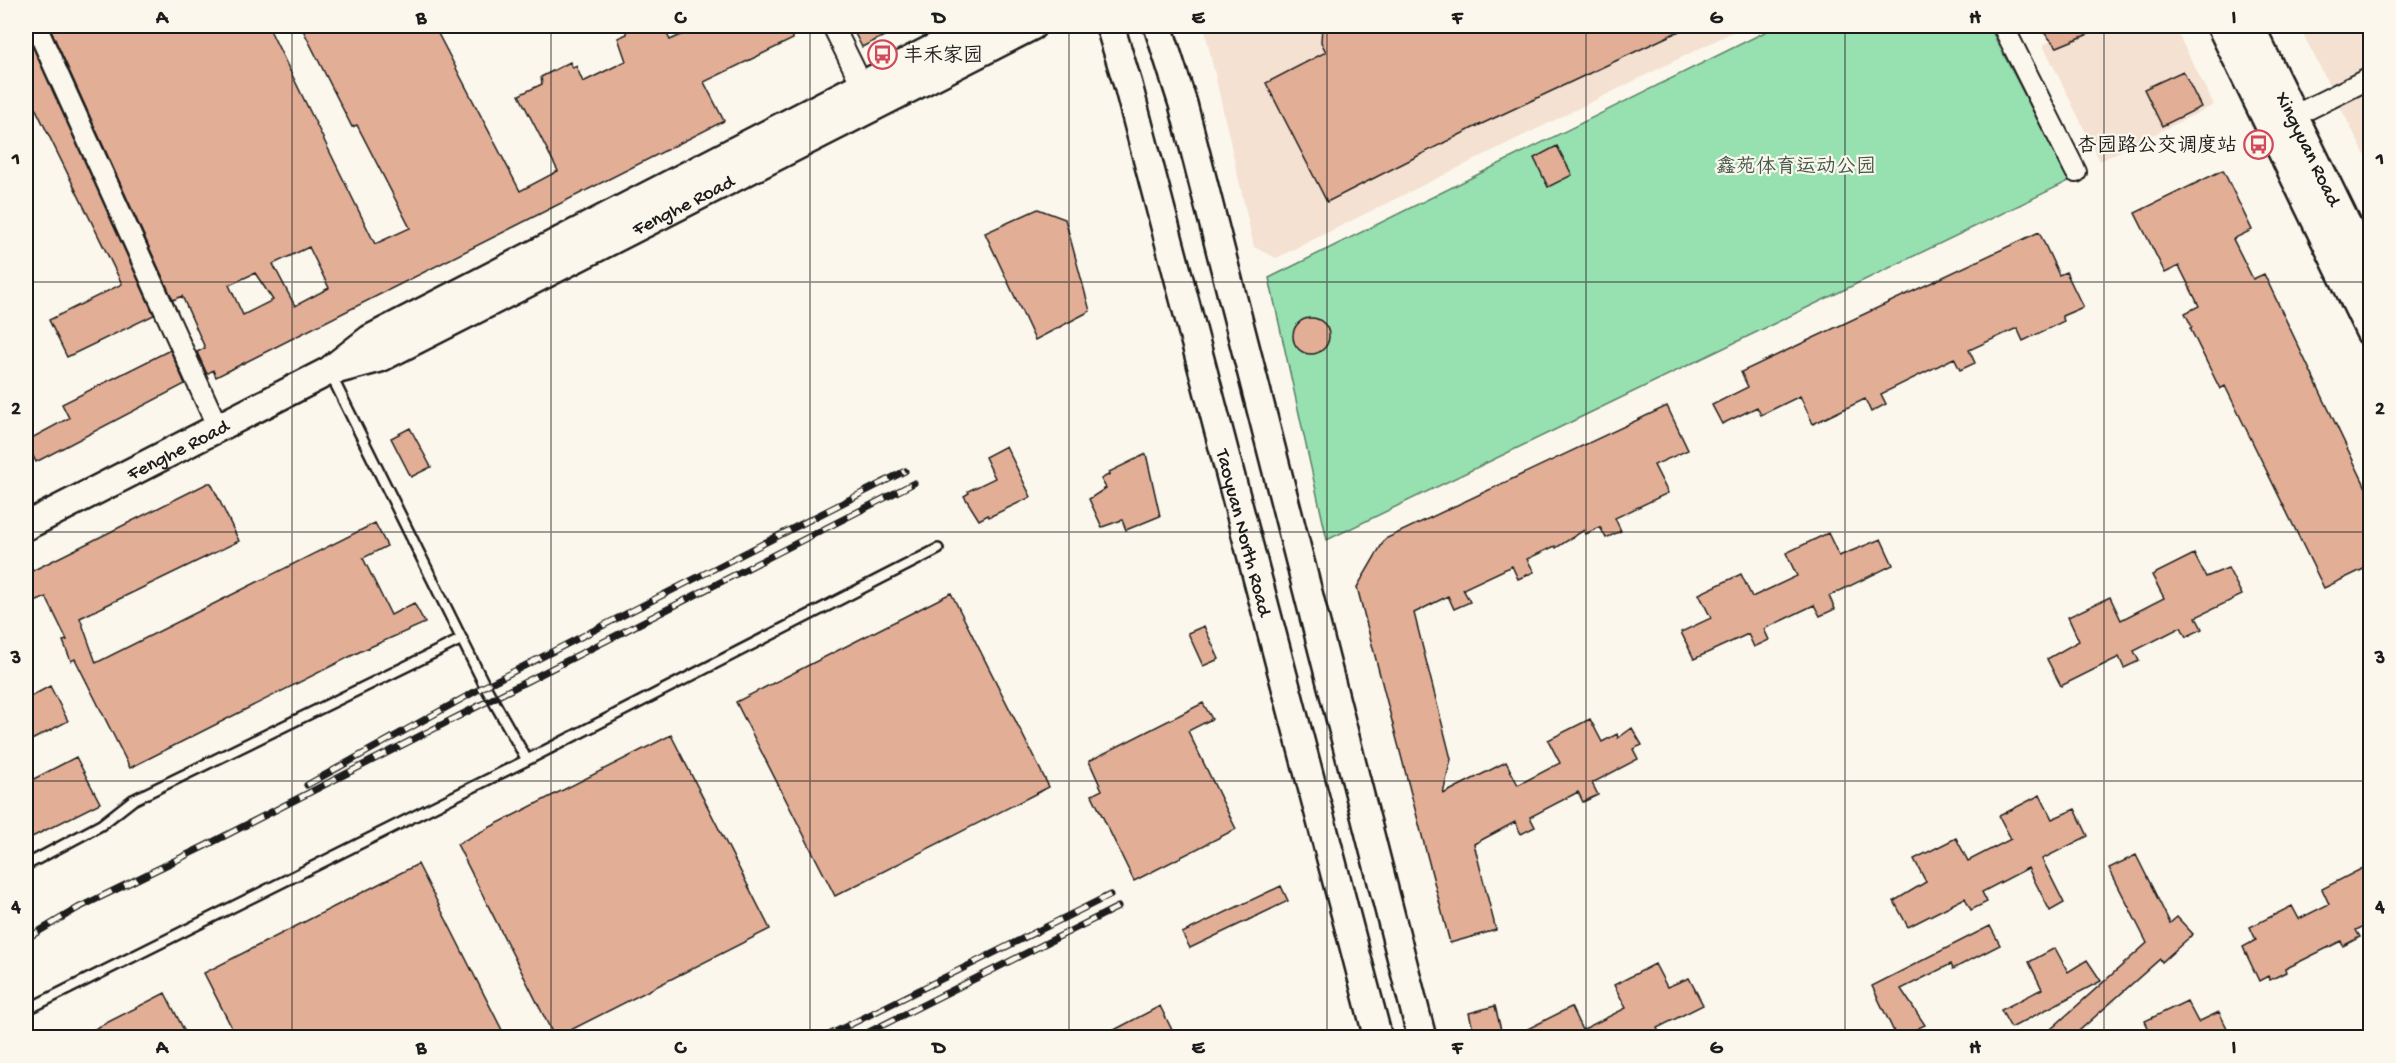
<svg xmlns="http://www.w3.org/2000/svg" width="2396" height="1063" viewBox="0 0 2396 1063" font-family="'Gochi Hand','LXGW WenKai TC',sans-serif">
	<rect width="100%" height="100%" fill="#fbf7ec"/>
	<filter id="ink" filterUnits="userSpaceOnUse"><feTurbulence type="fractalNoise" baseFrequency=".0167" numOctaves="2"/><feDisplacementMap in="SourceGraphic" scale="12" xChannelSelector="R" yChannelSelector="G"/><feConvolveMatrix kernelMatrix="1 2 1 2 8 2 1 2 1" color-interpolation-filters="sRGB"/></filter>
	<g filter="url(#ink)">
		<!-- built -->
		<path fill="#f4e1d2" d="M1204 26H1745L1276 258 1254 247Z
			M2083 26H2174L2214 105 2100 161 2043 45Z
			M2299 26H2370V165Z"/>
		<!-- green -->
		<path fill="#97e0b0" stroke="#5a7e66" stroke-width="1.5" d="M1777 26H1864L1869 33 1886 26H1989L2069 181 1327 540 1269 278Z"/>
		<!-- building -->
		<path fill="#e2ae96" stroke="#1c1c1c" stroke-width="1.5" fill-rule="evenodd" d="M49 26H268L375 244 410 228 357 125 352 127 301 26H434L520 191 558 171 519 95 542 84 541 77 570 62 573 68 576 66 583 82 626 61 618 38 627 34 623 26H663L670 40 700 26H786L793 39 704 82 724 121 216 377 213 370 207 374 197 352 205 348 182 296 173 300ZM309 247 329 288 295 306 273 264ZM255 273 273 300 243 315 229 285Z
			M851 26H904L862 47Z
			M1322 26H1690L1473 128 1327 202 1266 83 1326 52 1321 42Z
			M2038 26H2108L2057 47Z
			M26 32 154 315 67 357 49 320 122 284 26 89Z
			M2183 71 2201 107 2162 126 2144 89Z
			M1557 146 1572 175 1548 187 1534 158Z
			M2223 170 2252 230 2233 239 2253 279 2264 274 2370 496V566L2324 588 2225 386 2220 389 2190 328 2192 327 2185 313 2199 306 2179 266 2165 273 2135 213Z
			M1038 209 1065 219 1090 311 1035 340 985 233Z
			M2039 232 2059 275 2066 272 2083 307 2062 316 2064 321 2023 341 2017 328 1969 350 1975 363 1960 370 1954 358 1881 394 1886 404 1871 412 1865 399 1813 424 1800 396 1761 415 1757 407 1722 424 1712 405 1748 387 1741 372Z
			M1293 336a18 18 0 1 1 36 0a18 18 0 1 1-36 0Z
			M170 350 185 384 36 462 26 441 69 418 62 404Z
			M1667 406 1688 450 1654 465 1668 493 1615 518 1621 531 1606 538 1600 527 1586 534 1584 530 1556 548 1555 546 1527 559 1534 572 1518 579 1512 566 1463 589 1470 602 1454 609 1448 596 1414 613 1451 759 1443 794 1506 762 1518 785 1560 763 1548 740 1590 719 1602 742 1617 734 1618 738 1632 728 1642 745 1633 749 1638 759 1592 783 1598 795 1583 802 1578 792 1530 817 1535 827 1521 834 1515 822 1474 844 1496 930 1450 943 1357 587 1385 539Z
			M410 428 431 467 411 477 391 438Z
			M1006 446 1031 497 989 517 988 515 979 520 964 496 969 493 968 491 995 478 985 457Z
			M1146 454 1160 516 1126 530 1122 520 1102 527 1089 499 1106 488 1101 479 1110 474 1109 472Z
			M208 483H211L239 541 80 618 96 663 375 523 387 546 363 558 391 615 414 603 425 623 361 651 130 768 75 659 71 661 63 641 67 640 46 597 35 602 26 583V574Z
			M1828 533 1839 556 1881 539 1893 565 1829 596 1835 609 1820 616 1814 605 1764 629 1769 640 1754 647 1748 634 1694 659 1681 632 1711 618 1699 594 1741 574 1752 597 1797 576 1786 553Z
			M2194 554 2206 577 2228 568 2242 595 2196 617 2202 629 2186 637 2181 627 2134 651 2139 661 2124 668 2119 657 2061 686 2047 659 2079 641 2068 617 2110 597 2121 620 2164 598 2152 575Z
			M951 593 1049 787 835 896 736 702Z
			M1204 626 1219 659 1203 666 1188 633Z
			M50 686 68 721 26 743V699Z
			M1203 703 1212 719 1188 731 1236 829 1134 881 1092 795 1102 790 1089 761Z
			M671 735 770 929 555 1038 457 844Z
			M76 757 100 803 26 840V783Z
			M2040 795 2052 819 2075 809 2088 836 2042 859 2064 903 2050 911 2028 868 1982 892 1987 902 1971 910 1965 898 1908 927 1894 901 1926 882 1914 859 1956 838 1968 861 2011 839 1999 816Z
			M2136 855 2170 923 2177 917 2193 934 2162 962 2160 959 2071 1038H2041L2147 943 2109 868Z
			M418 864 506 1038H237L204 973Z
			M2365 867 2370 879V923L2356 930 2360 937 2343 946 2341 941 2285 969 2286 972 2270 980 2268 976 2259 981 2243 947 2256 940 2250 927 2292 906 2299 919 2329 904 2322 889Z
			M1281 886 1288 901 1190 948 1182 933Z
			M1990 926 2000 945 1953 969 1951 964 1901 989 1925 1025 1897 1038 1872 986Z
			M2055 948 2068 972 2087 960 2101 981 2011 1028 2001 1010 2042 989 2029 962Z
			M1655 964 1667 987 1689 978 1703 1005 1657 1028 1662 1038H1510L1571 1007 1582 1030 1626 1008 1614 985Z
			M165 993 188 1038H77Z
			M2187 1001 2198 1022 2219 1012 2232 1038H2153L2145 1021Z
			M1160 1006 1176 1038H1099Z
			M1495 1006 1503 1038H1475L1469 1013Z"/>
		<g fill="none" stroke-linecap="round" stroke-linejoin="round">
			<defs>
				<path id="lane" d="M330 373 485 686 527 760
					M26 865 101 825 133 800 462 639
					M26 1010 527 760 938 549"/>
				<path id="street" d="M36 26 218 428
					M833 26 862 85
					M2003 26 2076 172
					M2294 116 2370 78"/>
				<g id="secondary">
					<path id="s1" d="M1110 26 1128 85 1378 1038"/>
					<path d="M1158 26 1183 104 1422 1038"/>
					<path d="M2221 26 2370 332"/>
					<path id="s2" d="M2250 26 2370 272"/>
					<path id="s3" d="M339 369 380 358 1032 26"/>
					<path id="s4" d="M26 526 329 371 370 339 977 26"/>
				</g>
			</defs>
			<!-- lane casing -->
			<use href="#lane" stroke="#1c1c1c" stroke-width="14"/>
			<!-- street casing -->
			<use href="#street" stroke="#1c1c1c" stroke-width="24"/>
			<!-- secondary casing -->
			<use href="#secondary" stroke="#1c1c1c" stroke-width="32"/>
			<!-- lane -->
			<use href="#lane" stroke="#fbf7ec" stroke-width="9"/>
			<!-- street -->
			<use href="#street" stroke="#fbf7ec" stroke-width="20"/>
			<!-- secondary -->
			<use href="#secondary" stroke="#fbf7ec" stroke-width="27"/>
			<defs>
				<path id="rail" d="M307 785 485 686 905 471
					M26 939 78 908 205 846 914 483
					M823 1038 1110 895
					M857 1038 1118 907"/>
			</defs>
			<!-- rail casing -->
			<use href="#rail" stroke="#1c1c1c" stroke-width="7"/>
			<!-- rail -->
			<use href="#rail" stroke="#fbf7ec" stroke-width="4.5" stroke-dasharray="14" stroke-linecap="butt"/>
		</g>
	</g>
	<!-- grid -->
	<path fill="none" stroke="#1c1c1c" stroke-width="1.5" stroke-opacity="0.55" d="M292 26V1038M551 26V1038M810 26V1038M1069 26V1038M1327 26V1038M1586 26V1038M1845 26V1038M2104 26V1038M26 282H2370M26 532H2370M26 781H2370"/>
	<!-- icons -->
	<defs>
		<symbol id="bus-ring" viewBox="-11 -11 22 22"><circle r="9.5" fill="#fbf7ec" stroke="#d1495b" stroke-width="1.5"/><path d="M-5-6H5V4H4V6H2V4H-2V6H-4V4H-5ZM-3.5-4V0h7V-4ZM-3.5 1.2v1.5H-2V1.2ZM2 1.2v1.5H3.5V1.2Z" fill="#d1495b"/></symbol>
	</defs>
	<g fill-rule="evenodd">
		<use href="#bus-ring" x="866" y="38" width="33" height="33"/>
		<use href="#bus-ring" x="2242" y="128" width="33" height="33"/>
	</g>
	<g text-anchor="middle" stroke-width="4.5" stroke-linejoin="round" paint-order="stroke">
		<!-- poi labels -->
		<g font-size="20" fill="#1c1c1c" stroke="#fbf7ec" text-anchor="start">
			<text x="903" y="61">丰禾家园</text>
			<text x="2237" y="151" text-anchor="end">杏园路公交调度站</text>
		</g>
		<!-- street labels -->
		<g font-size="20" fill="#1c1c1c" stroke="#fbf7ec">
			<text dy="7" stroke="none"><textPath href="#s2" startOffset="136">Xingyuan Road</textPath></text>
			<text dy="7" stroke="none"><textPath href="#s3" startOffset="382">Fenghe Road</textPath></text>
			<text dy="7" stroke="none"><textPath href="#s4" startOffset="170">Fenghe Road</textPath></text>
			<text dy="7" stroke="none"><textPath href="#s1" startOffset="524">Taoyuan North Road</textPath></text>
		</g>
		<!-- park labels -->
		<g font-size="20" fill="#415748" stroke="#fbf7ec">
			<text x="1796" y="172">鑫苑体育运动公园</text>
		</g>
	</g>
	<!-- margin -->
	<rect width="2396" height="1063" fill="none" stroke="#fbf7ec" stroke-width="66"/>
	<rect x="33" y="33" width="2330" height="997" fill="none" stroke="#1c1c1c" stroke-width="2"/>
	<g font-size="20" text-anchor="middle" font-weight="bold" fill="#1c1c1c">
		<text x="162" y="23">A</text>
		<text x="421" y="23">B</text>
		<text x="680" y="23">C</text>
		<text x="939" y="23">D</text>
		<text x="1198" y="23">E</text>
		<text x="1457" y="23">F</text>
		<text x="1716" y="23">G</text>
		<text x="1975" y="23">H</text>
		<text x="2234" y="23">I</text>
		<text x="16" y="164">1</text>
		<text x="2380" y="164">1</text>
		<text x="16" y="414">2</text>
		<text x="2380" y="414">2</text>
		<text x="16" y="663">3</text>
		<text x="2380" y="663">3</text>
		<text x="16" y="912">4</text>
		<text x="2380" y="912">4</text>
		<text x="162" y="1053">A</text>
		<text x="421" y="1053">B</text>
		<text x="680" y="1053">C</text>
		<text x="939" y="1053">D</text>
		<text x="1198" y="1053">E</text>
		<text x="1457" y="1053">F</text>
		<text x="1716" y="1053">G</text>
		<text x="1975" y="1053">H</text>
		<text x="2234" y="1053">I</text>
	</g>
</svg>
